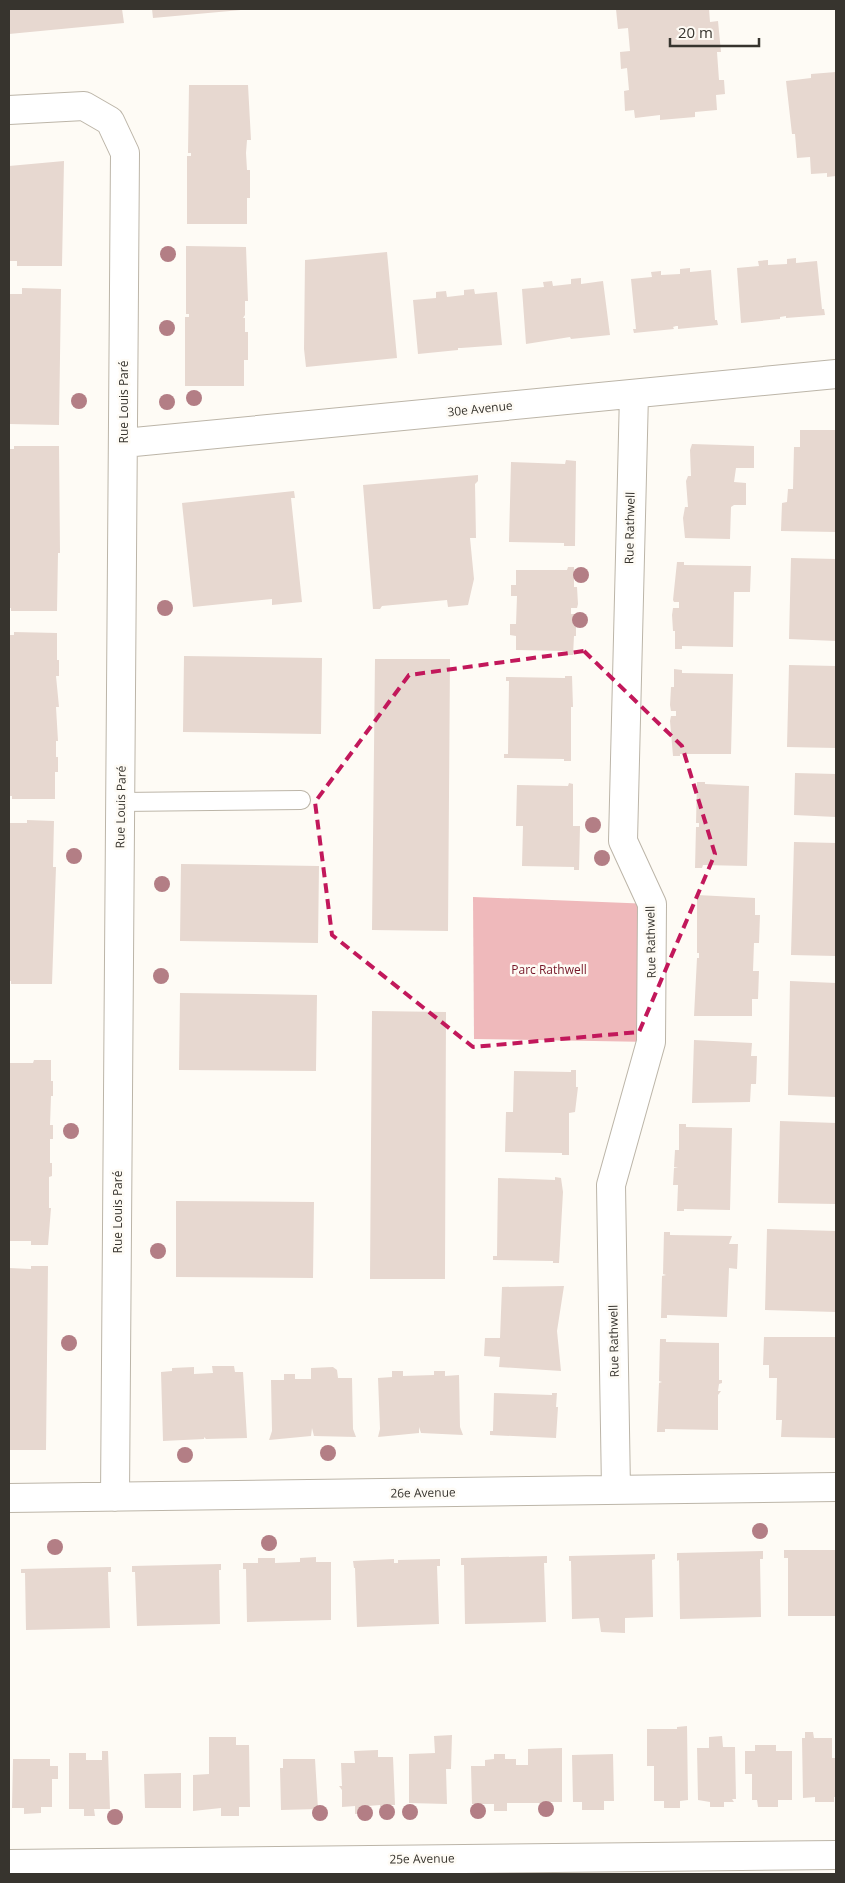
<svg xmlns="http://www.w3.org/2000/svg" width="845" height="1883" viewBox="0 0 845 1883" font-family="'Open Sans',sans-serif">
	<rect width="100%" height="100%" fill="#fefbf5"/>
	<!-- green -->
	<path fill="#efb9bb" d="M473 897 652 904 651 1042 474 1039Z"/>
	<!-- building -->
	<path fill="#e7d8d0" d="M9 9H122L124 23 9 34Z
		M152 9H241V10L153 18Z
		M616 9H709L710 22 718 21 721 52H717L719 80H724L725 94 716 95 717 110 695 112V117L660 120V115L635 118 634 110 625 111 624 91 629 90 627 68 621 69 620 52 630 51 628 28 618 29Z
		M836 72V176L827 177V173L811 174 810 157 797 158 795 134H792L786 81 811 78V74Z
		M189 85H248L251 140H247L246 153 247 170H250V198H247V224H187V156H191V153H188Z
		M64 161 62 266H17V261H9V166Z
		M186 246 246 247 248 301H245V315L243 318H245V332H248V360H244V386H185V317H189V314H186Z
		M387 252 397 358 306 367 304 349 305 260Z
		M796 258V263L817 261 822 309H824L825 315 786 318V316L780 317V319L741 323 737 268 759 266 758 261 768 260V265L787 264V259Z
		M690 268V272L711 270 715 320H717L718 325 678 329V326H676L673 327 674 329 634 333 633 329H636L631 279 652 277 651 272 661 271V275L680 274V269Z
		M581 278V284L603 281 610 335 571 339 570 337 526 344 522 289 544 287 543 282 552 281 553 286 571 284V279Z
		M22 288 61 289 59 425 9 424V294H22Z
		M474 289 475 294 497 292 502 345 461 348H458V350L418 354 413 300 436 298V292L446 291 447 297 464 295V290Z
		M800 430H836V532L781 531 782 503 787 502 788 489H793L794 447H800Z
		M692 444 754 446V468H736L734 482 746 483V505H734L731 507 730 539 685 538 683 518 685 507H688L686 481 688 476H691L690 450Z
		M14 446H59L60 553H58L57 611H11V608H9V449H14Z
		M566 460 576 461 575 546H564V543L509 542 511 462 565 464Z
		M478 475V481L475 484 476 538H470L474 579 468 605 448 607 447 600 382 606 380 609H373L363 485Z
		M294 491 295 498H291L302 602 272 605V599L193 607 182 503Z
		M791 558 836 559V641L789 639Z
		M677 562H684V565L751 566 750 592H734L733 647 682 646V649H675V631H673L672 615 673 608H679V602H674L673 600Z
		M568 567H574V587H577L578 604 577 608H571V614H576V636H574L573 655H566V651L516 650V636L510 635V624H516L517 596H511V585H516V570H567Z
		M14 632 57 633V660H59V676H56L59 707H56L58 741H56V757H58V772H55V799H12V796H9V635H14Z
		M184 656 322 658 321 734 183 732Z
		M375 659H450L448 931 372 930Z
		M789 665 836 666V748L787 747Z
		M674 669 682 670V673L733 674 731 754H680V756H673L670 721 671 716H676V711H671L670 705 671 687H674Z
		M565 676H572L573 707H571V761H564V759L504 758V754H508L509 681H506V677L565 678Z
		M795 773 836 774V817L794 815Z
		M697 782H705V784L749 786 747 866 703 865 702 868H695L696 827H699V823H696Z
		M569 783 573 784V826H580L579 870H574V867L522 866 523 826H516L517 785 568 786Z
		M27 820 54 821 53 867H56L52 984H11V981H9V823H27Z
		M794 842 836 843V956L791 955Z
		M181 864 319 866 318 943 180 941Z
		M697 895 755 898V915H760L759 943H754L753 971H759L758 999H752V1016H694L697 958H699V953H697Z
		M790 981 836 983V1097L788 1095Z
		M180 993 317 995 316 1071 179 1070Z
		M372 1011 446 1012 445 1279H370Z
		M694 1040 752 1043 751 1056H757L756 1084H751L750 1102 692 1103Z
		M34 1060H51V1081H53V1096H51L50 1125H53V1139H50V1163H52V1176L49 1177V1208H51L48 1245H31V1241H9V1063H33Z
		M571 1070H576V1087H578L575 1112 569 1113V1155H562V1153L505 1152 506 1112H513L514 1071 571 1072Z
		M780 1121 836 1123V1204L778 1203Z
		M679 1124H686V1127L732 1128 730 1210 684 1209V1211H677L678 1185H673L674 1168 678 1167H674L675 1150H679Z
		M555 1177 561 1178 563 1192 559 1263H553V1261L493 1260V1256H497L498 1178 555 1180Z
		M176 1201 314 1202 313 1278 176 1277Z
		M767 1229 836 1231V1312L765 1310Z
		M664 1232H670V1235L732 1236 729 1244H738L737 1269 729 1268 727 1317 667 1315V1318H661L662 1276 666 1275 663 1274Z
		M31 1266H48L46 1450H9V1268L31 1269Z
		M564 1286 557 1331 561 1371 499 1367 500 1357 484 1356 485 1338H500L502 1287Z
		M764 1337H836V1438L781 1437 782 1420H776L777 1378H769V1365H763Z
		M660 1339H666V1342L719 1343V1380H722V1383L719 1384 718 1391H721L718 1395V1430L665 1429V1432H657L659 1383 662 1382 659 1381Z
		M212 1366H234L235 1372H243L247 1438 206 1439 204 1437V1439L163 1441 161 1372 172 1371V1368L194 1367V1374L213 1373Z
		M333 1367 337 1370 338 1378H352L353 1429 356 1437 314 1436 312 1428 311 1436 269 1440 272 1431 271 1380H284V1374H295V1379H311V1368Z
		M392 1371H403V1376L434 1375V1371H445V1376L459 1375 460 1427 463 1435 421 1433 419 1427V1433L378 1437 380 1429 378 1378 392 1377Z
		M494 1393 552 1395V1393H557L556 1407H558L556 1438 490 1435V1431H493Z
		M784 1550H836V1616H788V1558H784Z
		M763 1551V1559H760L761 1617 680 1619 679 1560 677 1561V1553Z
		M655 1554V1559L652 1560 653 1617 625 1618V1633L601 1632 599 1618 572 1619 571 1561H569V1556Z
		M547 1556V1563H544L546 1622 465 1624 464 1565H461V1558Z
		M316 1557V1562H331V1620L247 1622 246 1569H243V1563H258V1558H275V1563L300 1562V1558Z
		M394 1559V1563H398V1560L440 1559V1566H437L439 1624 357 1627 355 1568H354L353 1561Z
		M221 1564V1570H219L220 1624 137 1626 135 1572H132V1566Z
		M111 1567V1572H108L110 1628 26 1630 25 1573H21V1569Z
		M687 1726 688 1800 680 1801V1808H664V1801H654V1766H647V1729H677V1727Z
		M805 1732H813L814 1738H832V1758H836V1797H834V1802H815V1797L803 1798 802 1738H805Z
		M452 1735 451 1769H446L447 1804 409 1803V1754L435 1753 434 1736Z
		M722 1736 723 1747H735L736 1799H732L734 1802H724V1807H710V1802L698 1800 697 1748H709V1737Z
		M209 1737H236V1745H249L250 1807H239V1816H221V1808L193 1811V1775L209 1774Z
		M755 1745H776V1751H792V1800H778V1807H758L757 1800H752V1774H745V1751H755Z
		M562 1748V1802H551V1811H541V1803H507V1811H494V1804H472L471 1766H485V1760L494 1759V1754H505V1759H516V1765H528V1749Z
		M378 1750V1757H393L395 1805H385V1809H381L380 1805 368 1806V1813L355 1814V1806L342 1807V1790L339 1786H342L341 1763H355L354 1751Z
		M102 1751H108L110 1809H94L95 1816H84V1809H69V1753H86V1760H102Z
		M613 1754 614 1801H604V1810H582V1802H573L572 1755Z
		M13 1759H50V1766H58V1779H52V1807H41V1813L24 1814V1808H12Z
		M283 1759H315L318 1809 281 1810 280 1768H283Z
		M181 1773V1808H145L144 1774Z"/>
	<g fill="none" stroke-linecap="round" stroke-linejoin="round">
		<defs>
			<path id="service" d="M121 802 301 800"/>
			<path id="minor" d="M9 110 84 106 110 121 125 153 115 1497
				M124 443 836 374
				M616 1490 611 1185 651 1042 652 904 623 841 634 394
				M9 1498 836 1487
				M9 1864 836 1855"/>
		</defs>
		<!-- service casing -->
		<use href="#service" stroke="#bcb5a8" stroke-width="20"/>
		<!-- minor casing -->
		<use href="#minor" stroke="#bcb5a8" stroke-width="30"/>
		<!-- service -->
		<use href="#service" stroke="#fff" stroke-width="18"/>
		<!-- minor -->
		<use href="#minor" stroke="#fff" stroke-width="28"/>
	</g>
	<!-- trees -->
	<g fill="#b37e85">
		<circle cx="168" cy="254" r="8"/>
		<circle cx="167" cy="328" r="8"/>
		<circle cx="194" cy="398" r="8"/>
		<circle cx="79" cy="401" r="8"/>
		<circle cx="167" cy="402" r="8"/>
		<circle cx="581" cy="575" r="8"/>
		<circle cx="165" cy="608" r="8"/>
		<circle cx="580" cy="620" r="8"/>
		<circle cx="593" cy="825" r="8"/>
		<circle cx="74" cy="856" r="8"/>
		<circle cx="602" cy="858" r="8"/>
		<circle cx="162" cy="884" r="8"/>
		<circle cx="161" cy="976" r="8"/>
		<circle cx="71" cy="1131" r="8"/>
		<circle cx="158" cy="1251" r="8"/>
		<circle cx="69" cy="1343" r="8"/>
		<circle cx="328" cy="1453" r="8"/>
		<circle cx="185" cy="1455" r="8"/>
		<circle cx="760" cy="1531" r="8"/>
		<circle cx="269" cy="1543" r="8"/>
		<circle cx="55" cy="1547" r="8"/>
		<circle cx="546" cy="1809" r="8"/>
		<circle cx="478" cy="1811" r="8"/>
		<circle cx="387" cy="1812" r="8"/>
		<circle cx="410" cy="1812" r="8"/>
		<circle cx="320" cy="1813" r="8"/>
		<circle cx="365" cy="1813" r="8"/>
		<circle cx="115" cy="1817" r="8"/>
	</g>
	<!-- marked area -->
	<path fill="none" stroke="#c2185b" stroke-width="4" stroke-dasharray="10 6" stroke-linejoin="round" d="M584 651 682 746 715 854 639 1032 473 1047 332 935 315 802 409 675Z"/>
	<g text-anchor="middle" stroke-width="5" stroke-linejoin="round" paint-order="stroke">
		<!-- street labels -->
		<g font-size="12" fill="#37342e" stroke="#fefbf5">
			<text transform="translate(124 402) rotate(-90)" y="4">Rue Louis Paré</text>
			<text transform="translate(480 409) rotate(-6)" y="4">30e Avenue</text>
			<text transform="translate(630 528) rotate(-89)" y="4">Rue Rathwell</text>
			<text transform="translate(121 807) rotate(-89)" y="4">Rue Louis Paré</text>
			<text transform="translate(651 942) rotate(-91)" y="4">Rue Rathwell</text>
			<text transform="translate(118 1212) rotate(-90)" y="4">Rue Louis Paré</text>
			<text transform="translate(614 1341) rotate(-91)" y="4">Rue Rathwell</text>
			<text transform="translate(423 1493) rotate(-1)" y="4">26e Avenue</text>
			<text transform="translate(422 1859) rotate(-1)" y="4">25e Avenue</text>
		</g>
		<!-- park labels -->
		<g font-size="12" fill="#761829" stroke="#fefbf5">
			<text x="549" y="974">Parc Rathwell</text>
		</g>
	</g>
	<!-- border -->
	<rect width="845" height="1883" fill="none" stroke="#37342e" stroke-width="20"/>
	<!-- scale -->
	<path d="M670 38v8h89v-8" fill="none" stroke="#37342e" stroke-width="2.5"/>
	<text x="678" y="38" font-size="15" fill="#37342e" stroke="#fefbf5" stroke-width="4" paint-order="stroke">20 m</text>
</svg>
